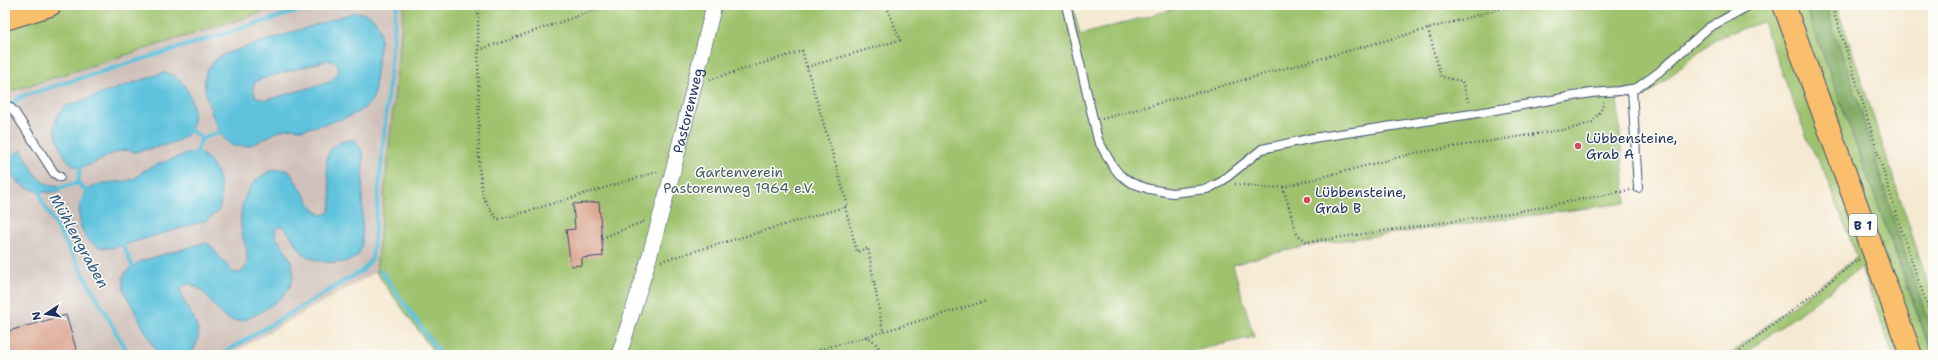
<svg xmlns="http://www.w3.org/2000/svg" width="1938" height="360" viewBox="0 0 1938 360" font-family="'Shantell Sans',sans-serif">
	<rect width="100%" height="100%" fill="#fdfcf7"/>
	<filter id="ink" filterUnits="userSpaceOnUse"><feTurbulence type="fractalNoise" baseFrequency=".025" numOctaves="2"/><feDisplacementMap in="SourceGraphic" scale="8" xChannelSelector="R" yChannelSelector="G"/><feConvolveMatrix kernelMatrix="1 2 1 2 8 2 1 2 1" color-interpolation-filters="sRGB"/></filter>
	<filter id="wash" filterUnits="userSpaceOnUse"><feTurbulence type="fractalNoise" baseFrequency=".012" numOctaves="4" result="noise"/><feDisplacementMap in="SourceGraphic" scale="16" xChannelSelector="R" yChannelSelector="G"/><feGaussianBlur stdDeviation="0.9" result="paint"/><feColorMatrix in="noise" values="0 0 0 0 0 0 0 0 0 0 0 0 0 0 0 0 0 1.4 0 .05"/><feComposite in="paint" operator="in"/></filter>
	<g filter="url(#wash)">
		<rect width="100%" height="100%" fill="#f5e9d2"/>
		<!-- industrial -->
		<path fill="#cfc1ba" d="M285 5H404L376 272 229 355H5V93Z"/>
		<!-- green -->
		<path fill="#9ec26d" stroke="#5c7866" d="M5 5H285L5 93Z
			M404 5H1072L1080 35 1188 5H1805L1932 355H1893L1861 268 1743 355H1728L1857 257 1826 175 1809 143 1763 22 1726 34 1714 40 1650 93 1617 99 1626 203 1322 243 1266 255 1233 265 1254 337 1175 355H436L376 272Z
			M1825 5H1836L1847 36 1933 299V334L1896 228 1854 89Z"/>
		<!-- forest -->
		<path fill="#7ea860" stroke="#4c6c5f" d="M1805 5H1825L1854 89 1896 228 1933 334V355Z"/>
		<!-- water -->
		<path fill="#5fc3dd" stroke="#3d799e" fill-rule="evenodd" d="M356 12C391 15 379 49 376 73 375 82 376 96 370 103 355 119 326 123 305 129 298 130 292 127 285 129 268 134 253 150 234 146 219 143 201 90 205 76 208 64 219 56 230 52ZM328 60 335 62C342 70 337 76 330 82L266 100 256 97C253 90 251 85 258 80Z
			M162 73C188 70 205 121 184 137 173 145 148 149 134 152 108 141 78 194 61 148 59 142 56 136 55 130 54 120 59 112 66 106Z
			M348 140H355L363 152 362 243C361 249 359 256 353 259 340 266 313 263 302 252 294 244 291 232 281 226L276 228 275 236C282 245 293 259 293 271 294 277 291 286 287 291 278 302 251 321 237 321 221 321 213 302 203 292 199 289 195 286 190 284L185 285 180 290C185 310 206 326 195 347 193 351 191 354 186 355 178 357 167 355 158 355L124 291 123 277 127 271 141 261 204 243 209 244 232 272 240 273C244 270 247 266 247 261 248 249 242 238 241 227 239 206 246 184 265 174 273 169 280 168 289 171L313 208 321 215 328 213C341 194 306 149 348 140Z
			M22 150C31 165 38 188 58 185L60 191C36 196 12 186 5 161Z
			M197 151C218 161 226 192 218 212L205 221 120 246C113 248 106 249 99 247 77 241 71 198 92 187 104 180 121 184 133 179 138 177 141 172 145 170 161 162 180 156 197 151Z"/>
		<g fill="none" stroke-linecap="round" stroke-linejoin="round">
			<!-- stream -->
			<path stroke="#5fc3dd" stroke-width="4" d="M5 111 20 97 317 5
				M190 130 202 138
				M202 138 220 132
				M5 141 16 159
				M197 151 202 138
				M78 183 80 167
				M39 188 42 201 129 355
				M55 189 78 183 90 195
				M122 242 134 271
				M381 271 441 355
				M220 355 363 270 372 259 396 9 399 5"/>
		</g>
		<g id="blocks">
			<!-- building -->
			<path fill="#dba793" d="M599 202 603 256 582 258V265L571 266 566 230 575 229 573 204Z
				M66 315 78 355H5V332Z"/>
		</g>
	</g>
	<g filter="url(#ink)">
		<use href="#blocks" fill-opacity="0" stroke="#3c4b6f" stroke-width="1"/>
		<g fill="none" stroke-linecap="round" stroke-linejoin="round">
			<defs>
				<path id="service" d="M1066 5 1098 140 1112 165 1120 175 1132 183 1149 189 1172 193 1207 189 1221 182 1262 149 1313 138 1472 114 1591 93 1619 91 1637 88 1659 72 1708 28 1750 5
					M1632 89 1638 188
					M5 103 14 111 54 173 60 177"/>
				<g id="minor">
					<path id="s1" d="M619 355 647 265 674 167 714 5"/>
				</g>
				<path id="primary" d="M1784 5 1911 355
					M5 19 50 5"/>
			</defs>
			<!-- service casing -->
			<use href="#service" stroke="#3c4b6f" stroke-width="10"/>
			<!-- minor casing -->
			<use href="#minor" stroke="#3c4b6f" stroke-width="16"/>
			<!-- primary casing -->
			<use href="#primary" stroke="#3c4b6f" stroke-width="24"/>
			<!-- path -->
			<path stroke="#3c4b6f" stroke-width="2.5" stroke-dasharray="1 3" stroke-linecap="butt" d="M478 5 479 168 483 197 495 217 499 219 515 215 660 171
				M1831 5C1868 109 1893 217 1933 320
				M1428 29 1441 77 1462 81 1469 104
				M479 50 610 5
				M807 67 900 40 886 5
				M1102 119 1514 5
				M1235 184 1271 188 1283 187 1415 153 1574 128 1593 122 1601 110 1604 102
				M1283 187 1297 234 1307 242 1510 213 1630 190
				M845 207 857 252 868 248 883 332
				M602 238 645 221
				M661 261 848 206 802 51 709 80
				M865 337 986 301
				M800 355 865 337C874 339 879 347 882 355
				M1734 355 1859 259"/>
			<!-- service -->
			<use href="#service" stroke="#fff" stroke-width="8"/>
			<!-- minor -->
			<use href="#minor" stroke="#fff" stroke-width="15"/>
			<!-- primary -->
			<use href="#primary" stroke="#f9bf6d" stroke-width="22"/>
		</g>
	</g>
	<!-- markers -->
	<g fill="#d1495b" stroke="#fdfcf7" stroke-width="1.5">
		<circle cx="1578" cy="146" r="4"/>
		<circle cx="1307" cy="200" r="4"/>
	</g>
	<g text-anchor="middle" stroke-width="3" stroke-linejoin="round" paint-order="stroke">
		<!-- shield labels -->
		<rect fill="#fdfcf7" stroke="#5f6c8c" stroke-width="1" x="1849" y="214" width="28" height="22" rx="3"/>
		<g font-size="13" font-weight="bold" fill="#1b2f5e">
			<text x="1863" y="230">B 1</text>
		</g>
		<!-- street labels -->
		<g font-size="14" fill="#1b2f5e" stroke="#fdfcf7">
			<text dy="5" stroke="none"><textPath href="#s1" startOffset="254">Pastorenweg</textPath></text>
		</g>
		<!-- poi labels -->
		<g font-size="14" fill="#1b2f5e" stroke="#fdfcf7" text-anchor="start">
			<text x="1586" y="143">Lübbensteine,<tspan x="1586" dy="16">Grab A</tspan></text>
			<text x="1315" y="197">Lübbensteine,<tspan x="1315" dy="16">Grab B</tspan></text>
		</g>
		<!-- park labels -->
		<g font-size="14" fill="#425b62" stroke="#fdfcf7">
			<text x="739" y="177">Gartenverein<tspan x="739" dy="16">Pastorenweg 1964 e.V.</tspan></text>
		</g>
		<!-- water labels -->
		<g font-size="15" font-style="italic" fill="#2f5b84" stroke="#fdfcf7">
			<text transform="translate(79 241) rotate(61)" y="5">Mühlengraben</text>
		</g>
	</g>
	<!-- margin -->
	<rect width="1938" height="360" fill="none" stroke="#fdfcf7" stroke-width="20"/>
	<!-- north arrow -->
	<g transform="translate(46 314) rotate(258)" stroke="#fdfcf7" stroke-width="3" paint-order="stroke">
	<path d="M0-3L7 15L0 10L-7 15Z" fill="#1b2f5e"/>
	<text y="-6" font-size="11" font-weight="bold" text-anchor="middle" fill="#1b2f5e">N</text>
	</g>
</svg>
